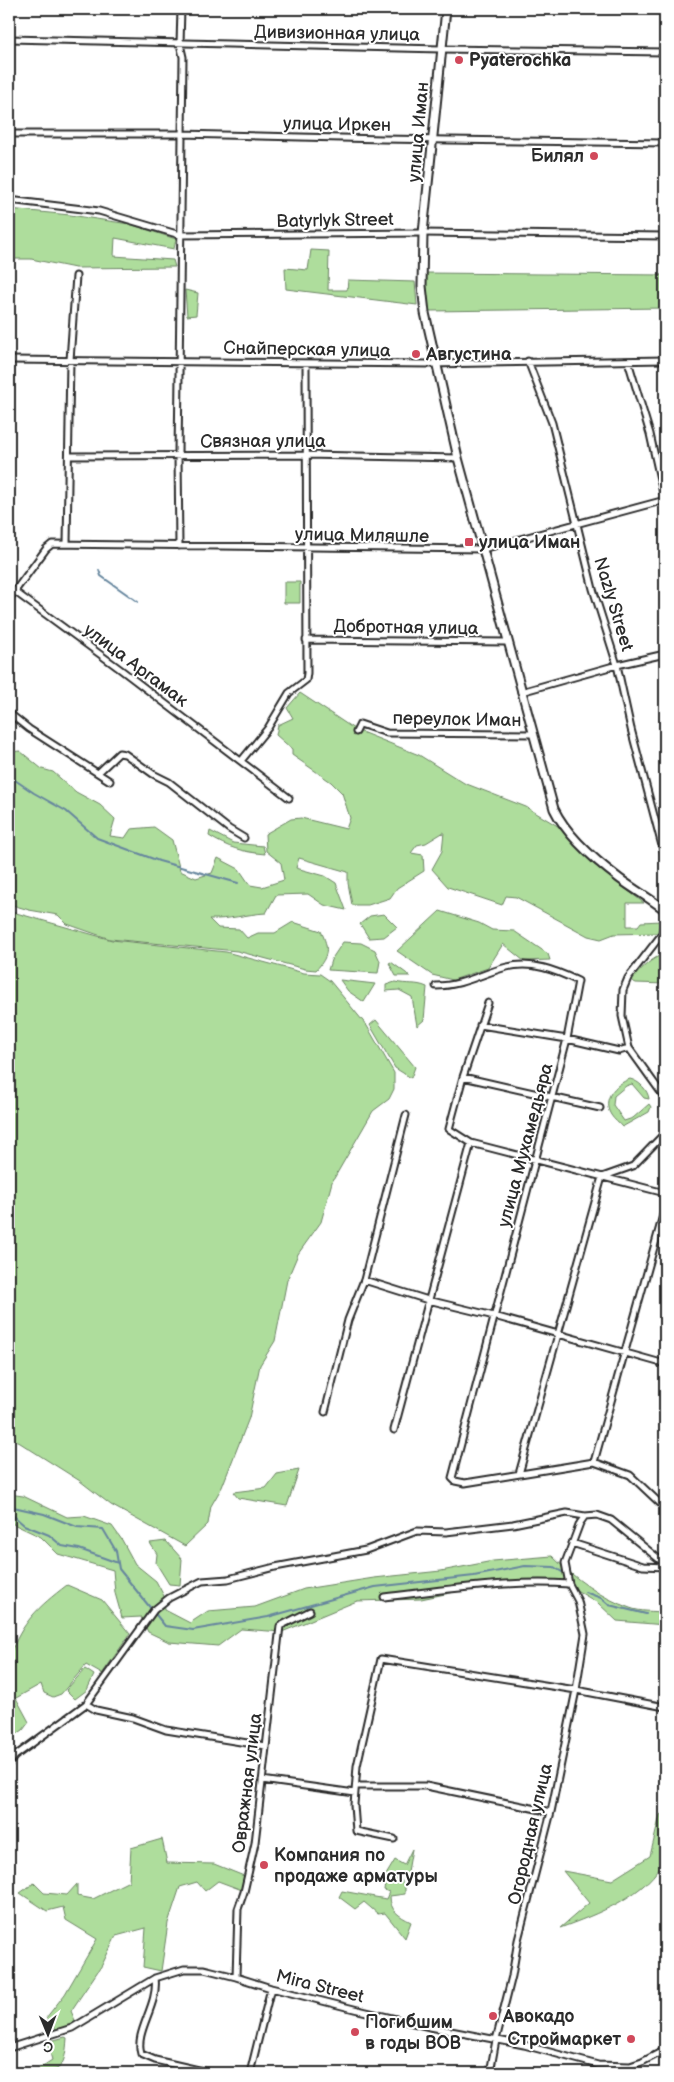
<svg xmlns="http://www.w3.org/2000/svg" width="674" height="2082" viewBox="0 0 674 2082" font-family="'Balsamiq Sans',sans-serif">
	<rect width="100%" height="100%" fill="#fff"/>
	<filter id="ink" filterUnits="userSpaceOnUse"><feTurbulence type="fractalNoise" baseFrequency=".02" numOctaves="2"/><feDisplacementMap in="SourceGraphic" scale="10" xChannelSelector="R" yChannelSelector="G"/><feConvolveMatrix kernelMatrix="1 2 1 2 8 2 1 2 1" color-interpolation-filters="sRGB"/></filter>
	<g filter="url(#ink)">
		<!-- green -->
		<path fill="#aedd9c" stroke="#6c8464" d="M9 209 70 215 129 224 176 239 174 249 115 238 114 256 173 260 175 267 75 268 31 259H9Z
			M311 250 329 251 328 290H347L348 280 415 282 417 305 286 289 285 268 308 270Z
			M424 273 665 275V308L429 311 425 302Z
			M185 290 198 293 196 315 187 316Z
			M284 582H300V603H284Z
			M300 693 354 729 419 755 464 783 526 807 561 828 592 863 644 903H627V926H638L641 922 661 921 657 933 614 934 601 939 588 936 516 897 506 896 502 905 448 887 432 869 442 851 444 832 426 843 417 845 411 853 423 855 424 871 397 888 390 898 368 905H352L348 883V872L299 858 296 868 325 876 336 883 346 910 324 905 308 894 276 895 266 913C247 914 228 920 209 919L218 928 239 929 247 938 258 933H275L293 922 321 931C329 948 329 956 316 970L305 969 237 951 110 939 67 924 58 915 29 910 9 904V752L20 751 42 769 53 772 76 792 100 805 115 819 110 836 125 838 131 829 154 827 172 840 180 871 196 878 212 873 218 858 239 869 250 885 262 887 284 880 281 863 266 851 265 834 291 819 301 818 346 829 350 818 342 793 331 782 292 755V749L276 735 278 725 293 718 287 708Z
			M210 831 233 843 263 846 265 854C243 852 228 848 209 836Z
			M9 911 112 940 226 952 304 973 320 974 330 981 367 1026 394 1073V1089L389 1099 373 1111 332 1182 321 1222 298 1254 287 1280 275 1341 260 1365 249 1418 222 1487 211 1506 208 1524 185 1546 111 1505 80 1481 9 1436Z
			M440 911 479 923 492 930 514 931 548 954 550 960 524 961 503 944 488 968 453 980 432 975 397 951Z
			M384 914 397 927 384 937 369 938 360 924 370 916Z
			M343 942 361 943 375 950 380 961 378 973 328 970 331 960Z
			M665 954V984L636 983 632 981C637 971 654 956 665 954Z
			M391 962 410 976H396L389 963Z
			M340 980 375 984 364 1002 348 991Z
			M395 982C407 985 416 982 427 987L424 1020 417 1026 412 997 399 990 386 991V985Z
			M376 1020 415 1067 411 1078 395 1068 370 1025Z
			M630 1079C639 1081 648 1090 649 1099L644 1098 632 1084 626 1086 614 1096 613 1105 624 1121 633 1118 649 1104 651 1107 649 1112 622 1127C619 1123 614 1120 611 1115 601 1099 615 1084 630 1079Z
			M299 1470 287 1506 238 1498 233 1492 266 1488 277 1474Z
			M9 1494 23 1496 67 1517 84 1516 112 1526 122 1540 135 1564 156 1581 164 1596 165 1610 190 1623 208 1611 255 1607 304 1589 374 1578 441 1571 493 1561 552 1556C574 1578 601 1598 630 1608 640 1612 654 1611 665 1612V1625L617 1621 598 1603 561 1581 479 1587 421 1599 357 1601 282 1632 241 1629 218 1646 169 1642 148 1632 141 1617 122 1618 115 1593 113 1570 58 1554 41 1537 9 1522Z
			M166 1541 182 1559 180 1585 169 1584 156 1563 157 1554 150 1543Z
			M67 1585 102 1600 130 1634 102 1674 86 1665 61 1694 53 1697 44 1693 41 1684 16 1698 29 1722 23 1730 9 1739V1665L16 1663 9 1657C23 1621 37 1608 67 1585Z
			M85 1669 94 1675 87 1690 75 1699 66 1690Z
			M665 1811C665 1822 668 1847 665 1857 650 1895 595 1915 560 1928L589 1903 563 1871 612 1880 650 1856 660 1815Z
			M162 1839 167 1863 214 1864 244 1876 242 1890 218 1881 205 1891 197 1882 180 1887 168 1923 161 1971 143 1967 146 1928 116 1936 102 1965 71 2011 77 2025 56 2029 46 2018 65 1994 97 1939 66 1920 63 1907 47 1911 20 1893 34 1883 44 1893 67 1895 77 1884V1896L93 1899 129 1881 131 1848Z
			M412 1849 407 1877 401 1873 399 1878 405 1885V1894L390 1896C390 1911 399 1916 411 1922L405 1938 385 1913 378 1914 364 1902 355 1909 339 1897 342 1891 386 1899 389 1892 384 1890 386 1875 395 1860 404 1865Z
			M65 2037 67 2038C65 2067 62 2073 32 2073L52 2060 47 2042Z"/>
		<g fill="none" stroke-linecap="round" stroke-linejoin="round">
			<!-- stream -->
			<path stroke="#66869e" stroke-width="2" d="M99 570 101 576 138 602
				M9 776 34 793 66 811 97 838 159 861 238 883
				M9 1506 44 1514 77 1527 103 1529 116 1551 119 1569 165 1626 193 1630 268 1617 375 1587 474 1576 525 1566 554 1567 562 1572
				M9 1512 24 1525 49 1535 62 1546 79 1549 118 1563
				M585 1592 601 1598 609 1605 646 1614"/>
			<defs>
				<path id="street" d="M9 39 441 49 665 52
					M9 134H181L383 139 665 143
					M9 200 99 211 180 235 423 233 665 236
					M9 360 429 364 665 360
					M528 361 552 423 593 589 617 665 631 729 665 857
					M628 361 650 434 665 502
					M69 456 306 455 458 458
					M67 544 70 360 76 276
					M179 546 178 455 183 57 180 44 181 9
					M14 591 120 669 289 798
					M9 599 46 549 52 544 483 549 665 500
					M306 640 507 642
					M521 692 617 665 665 654
					M9 713 29 729 110 781
					M356 732 360 724 387 733 533 734
					M241 761 268 728 289 693 306 680 307 673 306 363
					M99 772 119 753 125 754 153 774 169 782 229 829 244 838
					M665 930 628 978 623 990 622 1016 629 1048 665 1098
					M436 986C462 986 483 973 507 967 532 961 555 970 578 981L567 1039 452 1478 455 1481 465 1483 594 1462
					M488 1003 463 1077 449 1129 471 1143 665 1193
					M480 1025 567 1039 619 1051 629 1048
					M463 1077 600 1108
					M665 1208 594 1462 630 1475 665 1508
					M364 1280 428 1300 494 1316 665 1364
					M325 1412 348 1320 364 1280 406 1115
					M394 1430 471 1143
					M519 1474 602 1177 633 1166 665 1133
					M572 1543 643 1566 665 1567
					M384 1597C445 1590 507 1580 569 1584
					M86 1704 96 1710 133 1718 166 1730 266 1746
					M9 1763 15 1756 86 1704 154 1610 169 1598 202 1581 228 1579 275 1567 366 1550 417 1531 446 1532 513 1524 567 1513 585 1516 597 1515 611 1520 665 1564
					M262 1780 355 1793
					M356 1786H426L551 1812
					M394 1839 356 1831 354 1805 357 1766 381 1659 576 1690 665 1707
					M236 1977 238 1909 244 1892 255 1843 280 1626 310 1611
					M155 1978C159 2005 134 2031 141 2054L155 2060 212 2073
					M9 2048 72 2028 155 1978 184 1969H204L236 1977 271 1988 354 2009 430 2027 524 2045 598 2065 630 2066 642 2062 665 2050
					M250 2073 271 1988
					M490 2073 496 2040 512 1976 518 1940 551 1812 576 1690 585 1634 578 1601 569 1584 565 1563 580 1523 585 1516"/>
				<path id="secondary" d="M446 9 423 233 422 286 425 313 458 458 554 809C567 836 596 861 620 879 635 890 651 899 665 910"/>
			</defs>
			<!-- street casing -->
			<use href="#street" stroke="#2b2b2b" stroke-width="9"/>
			<!-- secondary casing -->
			<use href="#secondary" stroke="#2b2b2b" stroke-width="11"/>
			<!-- street -->
			<use href="#street" stroke="#fff" stroke-width="5"/>
			<!-- secondary -->
			<use href="#secondary" stroke="#fff" stroke-width="7"/>
		</g>
	</g>
	<!-- markers -->
	<g fill="#d1495b" stroke="#fff" stroke-width="2">
		<circle cx="459" cy="60" r="5"/>
		<circle cx="594" cy="156" r="5"/>
		<circle cx="416" cy="354" r="5"/>
		<rect x="464" y="537" width="10" height="10" rx="2.5"/>
		<circle cx="264" cy="1865" r="5"/>
		<circle cx="493" cy="2016" r="5"/>
		<circle cx="355" cy="2032" r="5"/>
		<circle cx="631" cy="2039" r="5"/>
	</g>
	<g text-anchor="middle" stroke-width="4" stroke-linejoin="round" paint-order="stroke">
		<!-- street labels -->
		<g font-size="18" fill="#2b2b2b" stroke="#fff">
			<text transform="translate(337 33) rotate(1)" y="6">Дивизионная улица</text>
			<text transform="translate(337 124) rotate(1)" y="6">улица Иркен</text>
			<text transform="translate(418 132) rotate(-85)" y="6">улица Иман</text>
			<text transform="translate(335 220) rotate(-1)" y="6">Batyrlyk Street</text>
			<text transform="translate(307 349) rotate(1)" y="6">Снайперская улица</text>
			<text x="263" y="447">Связная улица</text>
			<text transform="translate(362 535) rotate(1)" y="6">улица Миляшле</text>
			<text transform="translate(614 604) rotate(73)" y="6">Nazly Street</text>
			<text transform="translate(406 627) rotate(1)" y="6">Добротная улица</text>
			<text transform="translate(136 665) rotate(37)" y="6">улица Аргамак</text>
			<text transform="translate(457 719) rotate(1)" y="6">переулок Иман</text>
			<text transform="translate(525 1145) rotate(-75)" y="6">улица Мухамедьяра</text>
			<text transform="translate(247 1783) rotate(-83)" y="6">Овражная улица</text>
			<text transform="translate(530 1834) rotate(-77)" y="6">Огородная улица</text>
			<text transform="translate(320 1986) rotate(14)" y="6">Mira Street</text>
		</g>
		<!-- poi labels -->
		<g font-size="18" font-weight="bold" fill="#2b2b2b" stroke="#fff" text-anchor="start">
			<text x="469" y="66">Pyaterochka</text>
			<text x="584" y="162" text-anchor="end">Билял</text>
			<text x="426" y="360">Августина</text>
			<text x="479" y="548">улица Иман</text>
			<text x="274" y="1861">Компания по<tspan x="274" dy="21">продаже арматуры</tspan></text>
			<text x="503" y="2022">Авокадо</text>
			<text x="365" y="2028">Погибшим<tspan x="365" dy="21">в годы ВОВ</tspan></text>
			<text x="621" y="2045" text-anchor="end">Строймаркет</text>
		</g>
	</g>
	<!-- margin -->
	<rect width="674" height="2082" fill="none" stroke="#fff" stroke-width="30"/>
	<rect x="15" y="15" width="644" height="2052" fill="none" stroke="#2b2b2b" stroke-width="2" filter="url(#ink)"/>
	<!-- north arrow -->
	<g transform="translate(48 2034) rotate(179)" stroke="#ffffff" stroke-width="4" paint-order="stroke">
	<path d="M0-4L9 19L0 12L-9 19Z" fill="#2b2b2b"/>
	<text y="-8" font-size="14" font-weight="bold" text-anchor="middle" fill="#2b2b2b">С</text>
	</g>
</svg>
